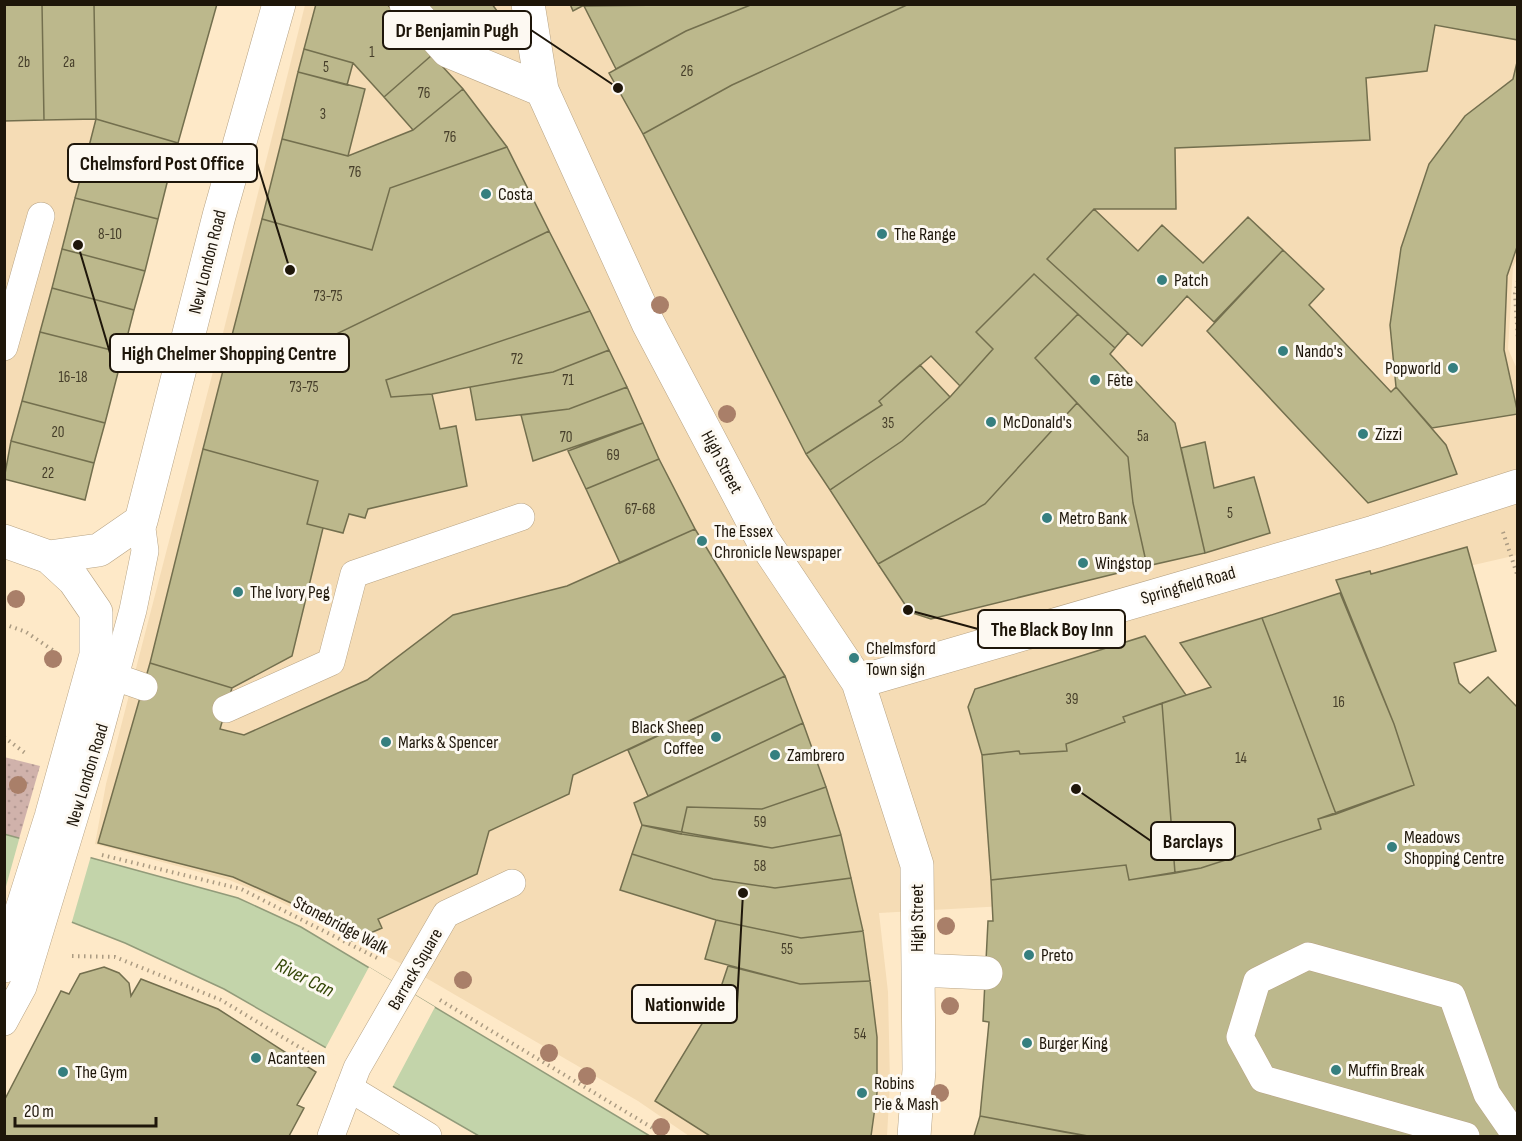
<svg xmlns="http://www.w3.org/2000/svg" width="1522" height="1141" viewBox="0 0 1522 1141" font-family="'Sofia Sans Condensed',sans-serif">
	<defs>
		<pattern id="park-dots" width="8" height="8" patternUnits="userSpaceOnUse" patternTransform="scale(1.5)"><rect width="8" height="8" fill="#d0b2ab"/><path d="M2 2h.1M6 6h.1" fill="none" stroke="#b29892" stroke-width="1.8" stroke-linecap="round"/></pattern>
	</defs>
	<rect width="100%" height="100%" fill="#fee9c8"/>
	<!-- built -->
	<path fill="#f5dcb5" d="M4 5 178 143 85 500 5 479Z
		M305 5H1517L1518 257 1513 267 1508 349 1518 371 1517 555 1361 591 1437 807 1041 904 879 913 888 992 890 1083 887 1136H689L638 1101 402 964 269 896 229 880 95 844 106 784 223 333Z"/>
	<!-- park -->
	<path fill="url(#park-dots)" d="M4 757 40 766 19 839 5 834Z"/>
	<!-- water -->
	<path fill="#c3d4aa" stroke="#929b7a" stroke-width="1.5" d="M4 834 238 898 301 927 650 1136H479L224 989 125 943 5 896Z"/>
	<!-- pier -->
	<path fill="#fee9c8" d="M20 836 91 856 71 925 4 899 5 890Z
		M369 967 435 1007 392 1088 325 1049Z"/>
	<!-- building -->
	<path fill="#bcb88c" stroke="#736f4e" stroke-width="1.5" d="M4 4H42L44 120 4 121Z
		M42 4H94L96 119 44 120Z
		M94 4H217L178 143 96 119Z
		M316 4H387L432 55 384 97 353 63 304 49Z
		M423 4H492L500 15 459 42Z
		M570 4H586L573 11Z
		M753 4H909L732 85 643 134 609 73 686 31Z
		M753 4 686 31 616 69 584 6Z
		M909 4H1518V40L1435 25 1427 71 1366 78 1370 140 1175 148 1176 209H1094L1047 259 1128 333 1115 348 1034 274 976 332 993 349 960 386 931 356 879 401 882 405 806 454 643 134 732 85Z
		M304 49 353 63 347 85 298 72Z
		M432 55 463 89 413 130 384 97Z
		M1518 58V244L1507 276 1504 350 1518 414 1432 428 1396 387 1390 325 1401 248 1429 164 1465 116 1513 79Z
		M298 72 365 89 348 156 282 139Z
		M463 89 507 147 390 188 372 250 262 219 282 139 348 156 413 130Z
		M96 119 178 143 168 179 86 158Z
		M507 147 549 231 287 358 230 343 262 219 372 250 390 188Z
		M86 158 168 179 158 219 75 198Z
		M75 198 158 219 145 271 62 249Z
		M1094 209 1138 251 1162 225 1203 263 1248 217 1283 250 1214 322 1187 296 1142 346 1047 259Z
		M549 231 590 311 386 380 391 397 432 394 440 429 456 426 467 486 368 509 365 518 349 514 343 533 307 524 318 481 203 449 230 343 287 358Z
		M62 249 145 271 134 310 52 288Z
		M1283 250 1324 289 1309 305 1391 392 1396 387 1446 445 1457 474 1368 503 1207 331Z
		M1034 274 1078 314 1035 358 1077 403 985 504 878 564 830 490 902 441 950 397 993 349 976 332Z
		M52 288 134 310 123 353 40 332Z
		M590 311 609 350 553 372 432 394 391 397 386 380Z
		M1078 314 1115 348 1110 354 1175 423 1205 553 1147 566 1133 503 1128 457 1035 358Z
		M40 332 123 353 105 423 22 401Z
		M609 350 627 387 569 409 476 420 470 387 553 372Z
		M920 365 950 397 902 441 830 490 806 454 882 405 879 401Z
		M627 387 643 423 533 461 521 415 569 409Z
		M22 401 105 423 94 463 11 441Z
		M1077 403 1128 457 1133 503 1147 566 931 619 910 612 878 564 985 504Z
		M643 423 659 459 586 489 568 451Z
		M11 441 94 463 85 500 4 479Z
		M1205 442 1214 488 1254 477 1270 533 1205 553 1181 448Z
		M203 449 318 481 307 524 323 528 292 656 232 688 150 663Z
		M659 459 695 529 620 563 586 489Z
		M695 529 785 676 573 775 569 794 489 831 477 874 378 919 382 928 352 941 326 922 291 903 233 877 98 843 150 663 232 688 220 729 244 735 367 680 453 615 567 586Z
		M1467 547 1496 651 1454 663 1459 683 1470 693 1488 677 1518 708V1136H1088L980 1116 989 1022 983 1021 988 921H993L991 880 1126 865 1129 880 1201 868 1321 829 1318 819 1414 785 1394 724 1336 580 1370 571 1371 574Z
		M1340 593 1394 724 1414 785 1336 814 1262 618Z
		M1262 618 1336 814 1318 819 1321 829 1201 868 1175 873 1162 703 1211 687 1180 643Z
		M1145 636 1186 695 1123 717 1125 722 1066 744 1067 751 1020 754 1019 751 982 755 968 707 975 689Z
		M785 676 803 723 648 796 628 750Z
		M1162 703 1175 873 1129 880 1126 865 991 880 982 755 1019 751 1020 754 1067 751 1066 744 1125 722 1123 717Z
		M803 723 826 787 762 809 687 807 681 834 642 825 634 803Z
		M826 787 841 835 772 848 681 834 687 807 762 809Z
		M642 825 772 848 841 835 851 878 775 888 713 879 632 854Z
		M632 854 713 879 775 888 851 878 863 931 801 938 716 920 620 890Z
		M716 920 801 938 863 931 870 981 800 984 705 959Z
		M728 966 800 984 870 981 877 1037V1093L871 1136H710L655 1101 717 999Z
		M104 967 119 973 129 983 131 996 141 979 218 1009 316 1072 297 1105 304 1108 289 1136H4V1101L61 991 69 994 80 974Z
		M980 1116 1064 1132 1088 1136H974Z"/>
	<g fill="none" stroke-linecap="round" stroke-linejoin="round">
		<defs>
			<path id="lane" d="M4 347 41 216
				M98 671 144 687
				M226 709 331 662 354 574 521 517
				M4 1022 23 987 96 746 133 610 145 551 141 521
				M349 1088 428 1136
				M331 1136 357 1068 446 914 512 883
				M1466 1136 1263 1079 1240 1037 1257 981 1308 956 1452 996 1487 1094 1516 1136"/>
			<path id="street" d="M406 4 448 51 542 90
				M528 4 542 90 648 323 761 537 858 682 917 865 919 1070 914 1136
				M4 541 49 557 74 580 96 612V655L51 817 4 966
				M49 557 99 550 141 521 219 216 279 4
				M858 682 1374 532 1518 486
				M918 970 986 973"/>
		</defs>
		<!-- lane casing -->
		<use href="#lane" stroke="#b7a384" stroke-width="28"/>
		<!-- street casing -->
		<use href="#street" stroke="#b7a384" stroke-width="34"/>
		<!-- path -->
		<path stroke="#ab9b82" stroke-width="4" stroke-dasharray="1.5 4.5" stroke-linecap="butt" d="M1518 281 1515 294 1518 340
			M1503 532 1518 577
			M4 624 26 632 54 651
			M4 737 25 753
			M102 855 241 889 377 958
			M72 956 115 957 221 1000 319 1059
			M440 1000 666 1136"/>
		<!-- lane -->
		<use href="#lane" stroke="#fff" stroke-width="27"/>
		<!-- street -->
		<use href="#street" stroke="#fff" stroke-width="33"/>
	</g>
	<!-- trees -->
	<g fill="#a97f69">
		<circle cx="660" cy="305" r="9"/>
		<circle cx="727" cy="414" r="9"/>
		<circle cx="16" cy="599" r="9"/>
		<circle cx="53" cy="659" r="9"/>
		<circle cx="18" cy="785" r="9"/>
		<circle cx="946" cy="926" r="9"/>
		<circle cx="463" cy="980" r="9"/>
		<circle cx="950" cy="1006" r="9"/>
		<circle cx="549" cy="1053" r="9"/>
		<circle cx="587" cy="1076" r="9"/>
		<circle cx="940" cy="1093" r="9"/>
		<circle cx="661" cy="1127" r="9"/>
	</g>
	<!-- markers -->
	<g fill="#367f7f" stroke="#fdf9f2" stroke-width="2">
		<circle cx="486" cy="194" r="6"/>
		<circle cx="882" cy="234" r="6"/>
		<circle cx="1162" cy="280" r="6"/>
		<circle cx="1283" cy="351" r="6"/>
		<circle cx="1453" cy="368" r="6"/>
		<circle cx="1095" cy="380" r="6"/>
		<circle cx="991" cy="422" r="6"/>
		<circle cx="1363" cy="434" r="6"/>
		<circle cx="1047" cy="518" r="6"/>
		<circle cx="702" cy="541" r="6"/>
		<circle cx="1083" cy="563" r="6"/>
		<circle cx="238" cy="592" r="6"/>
		<circle cx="854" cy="658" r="6"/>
		<circle cx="716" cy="737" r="6"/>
		<circle cx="386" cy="742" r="6"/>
		<circle cx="775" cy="755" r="6"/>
		<circle cx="1392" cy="847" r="6"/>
		<circle cx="1029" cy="955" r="6"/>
		<circle cx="1027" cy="1043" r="6"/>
		<circle cx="256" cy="1058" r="6"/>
		<circle cx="1336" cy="1070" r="6"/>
		<circle cx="63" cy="1072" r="6"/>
		<circle cx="862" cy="1093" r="6"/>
	</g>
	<g text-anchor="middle" stroke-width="6" stroke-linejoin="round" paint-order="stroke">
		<!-- number labels -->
		<g font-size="15" fill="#463e2a">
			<text x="372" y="57">1</text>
			<text x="24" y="67">2b</text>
			<text x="69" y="67">2a</text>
			<text x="326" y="72">5</text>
			<text x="687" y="76">26</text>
			<text x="424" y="98">76</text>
			<text x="323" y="119">3</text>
			<text x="450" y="142">76</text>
			<text x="355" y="177">76</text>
			<text x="110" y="239">8-10</text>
			<text x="328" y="301">73-75</text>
			<text x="517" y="364">72</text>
			<text x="73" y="382">16-18</text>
			<text x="568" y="385">71</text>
			<text x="304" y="392">73-75</text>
			<text x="888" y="428">35</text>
			<text x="58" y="437">20</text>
			<text x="1143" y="441">5a</text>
			<text x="566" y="442">70</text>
			<text x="613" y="460">69</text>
			<text x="48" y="478">22</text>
			<text x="640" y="514">67-68</text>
			<text x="1230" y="518">5</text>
			<text x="1072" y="704">39</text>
			<text x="1339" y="707">16</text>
			<text x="1241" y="763">14</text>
			<text x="760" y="827">59</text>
			<text x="760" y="871">58</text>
			<text x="787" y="954">55</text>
			<text x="860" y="1039">54</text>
		</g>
		<!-- poi labels -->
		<g font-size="18" fill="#1e160a" stroke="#fdf9f2" text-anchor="start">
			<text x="498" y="200">Costa</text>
			<text x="894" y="240">The Range</text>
			<text x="1174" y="286">Patch</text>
			<text x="1295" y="357">Nando's</text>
			<text x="1441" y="374" text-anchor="end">Popworld</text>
			<text x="1107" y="386">Fête</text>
			<text x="1003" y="428">McDonald's</text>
			<text x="1375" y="440">Zizzi</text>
			<text x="1059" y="524">Metro Bank</text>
			<text x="714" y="537">The Essex<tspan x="714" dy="21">Chronicle Newspaper</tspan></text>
			<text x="1095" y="569">Wingstop</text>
			<text x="250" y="598">The Ivory Peg</text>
			<text x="866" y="654">Chelmsford<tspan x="866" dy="21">Town sign</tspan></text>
			<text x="704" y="733" text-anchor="end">Black Sheep<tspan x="704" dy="21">Coffee</tspan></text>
			<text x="398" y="748">Marks &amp; Spencer</text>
			<text x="787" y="761">Zambrero</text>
			<text x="1404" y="843">Meadows<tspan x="1404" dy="21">Shopping Centre</tspan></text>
			<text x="1041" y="961">Preto</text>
			<text x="1039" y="1049">Burger King</text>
			<text x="268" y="1064">Acanteen</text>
			<text x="1348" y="1076">Muffin Break</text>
			<text x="75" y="1078">The Gym</text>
			<text x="874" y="1089">Robins<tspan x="874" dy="21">Pie &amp; Mash</tspan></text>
		</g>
		<!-- street labels -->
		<g font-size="18" fill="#1e160a" stroke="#fdf9f2">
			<text transform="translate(207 262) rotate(-76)" y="6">New London Road</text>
			<text transform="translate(722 462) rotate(62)" y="6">High Street</text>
			<text transform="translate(1188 585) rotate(-16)" y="6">Springfield Road</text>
			<text transform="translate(87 775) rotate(-73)" y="6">New London Road</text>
			<text transform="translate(917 918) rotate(-90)" y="6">High Street</text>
			<text transform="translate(341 925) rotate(28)" y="6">Stonebridge Walk</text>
			<text transform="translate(415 969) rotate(-60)" y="6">Barrack Square</text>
		</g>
		<!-- water labels -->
		<g font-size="20" font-style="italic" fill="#344707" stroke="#fdf9f2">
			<text transform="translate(305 977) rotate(27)" y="7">River Can</text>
		</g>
	</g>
	<!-- callouts -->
	<path fill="none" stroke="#1e160a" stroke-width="2" d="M618 88L531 30M290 270L257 163M78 245L110 353M908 610L978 629M1076 789L1151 841M743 893L737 1004"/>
	<g fill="#1e160a" stroke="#fdf9f2" stroke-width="2">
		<circle cx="618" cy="88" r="6"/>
		<circle cx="290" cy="270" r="6"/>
		<circle cx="78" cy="245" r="6"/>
		<circle cx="908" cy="610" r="6"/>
		<circle cx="1076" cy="789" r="6"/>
		<circle cx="743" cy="893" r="6"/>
	</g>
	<g fill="#fdf9f2" stroke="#1e160a" stroke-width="2">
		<rect x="383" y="11" width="148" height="38" rx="6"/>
		<rect x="68" y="144" width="189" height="38" rx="6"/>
		<rect x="110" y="334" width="239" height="38" rx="6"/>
		<rect x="978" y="610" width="147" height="38" rx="6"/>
		<rect x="1151" y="822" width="84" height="38" rx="6"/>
		<rect x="632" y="985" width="105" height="38" rx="6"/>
	</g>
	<g font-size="20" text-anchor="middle" font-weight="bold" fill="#1e160a">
		<text x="457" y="37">Dr Benjamin Pugh</text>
		<text x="162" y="170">Chelmsford Post Office</text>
		<text x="229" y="360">High Chelmer Shopping Centre</text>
		<text x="1052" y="636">The Black Boy Inn</text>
		<text x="1193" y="848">Barclays</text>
		<text x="685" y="1011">Nationwide</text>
	</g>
	<!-- border -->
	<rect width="1522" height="1141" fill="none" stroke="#1e160a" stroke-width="12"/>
	<!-- scale -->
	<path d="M15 1117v9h141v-9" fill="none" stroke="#1e160a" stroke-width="3"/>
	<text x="24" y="1117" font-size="18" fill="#1e160a" stroke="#fdf9f2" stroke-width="4.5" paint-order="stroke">20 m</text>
</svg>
